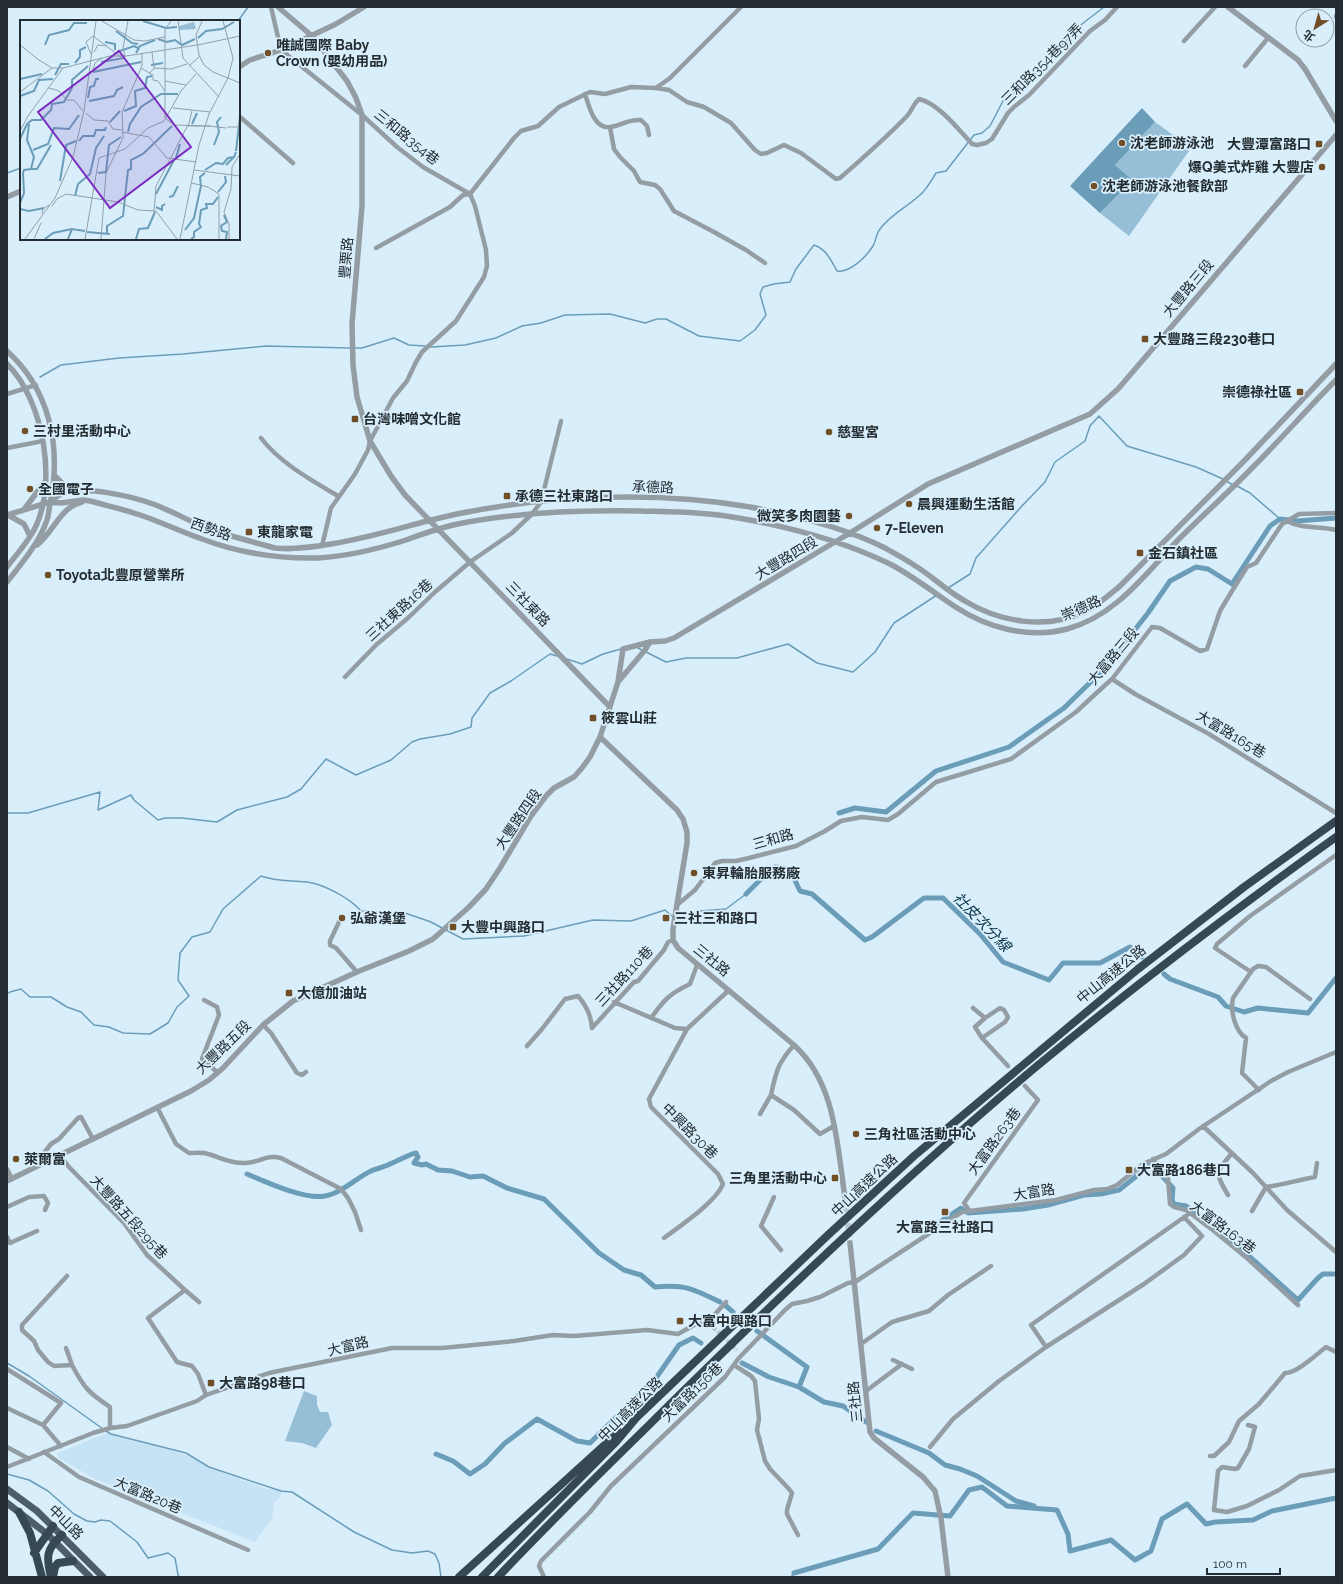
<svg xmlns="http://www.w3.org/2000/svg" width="1343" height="1584" viewBox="0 0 1343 1584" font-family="Raleway,'Noto Sans TC',sans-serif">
	<rect width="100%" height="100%" fill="#d8eefb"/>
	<!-- built -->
	<path fill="#c6e3f5" d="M107 1433 177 1452 197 1459 210 1468 264 1488 282 1491 279 1499 274 1502 272 1519 255 1542 93 1478 59 1458 57 1453Z"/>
	<!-- green -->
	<path fill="#96bed6" d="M1155 122 1191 148 1129 236 1100 213 1131 180 1115 165Z
		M304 1391 317 1396V1405L320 1412H328L332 1425 316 1448 302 1443 285 1441Z"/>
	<!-- water -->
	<path fill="#6b9db9" d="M1142 108 1155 122 1115 165 1132 180 1100 213 1070 186Z"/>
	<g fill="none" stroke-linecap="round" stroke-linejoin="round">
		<!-- stream -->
		<path stroke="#6b9db9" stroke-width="1.5" d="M238 21 248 7
			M7 173 21 168
			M431 347 465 345 496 338 522 326 541 323 565 315 610 314 645 323 657 319H666L699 336 740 341 755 330 766 315 760 294 763 287 774 284 790 282 796 269 814 245C826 249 831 260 837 271 850 273 866 257 873 246 876 241 876 234 880 229 890 215 907 207 920 195 927 189 931 181 936 173L946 171 974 135 982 133 990 126 1003 101 1015 92 1039 69 1082 24 1104 7
			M354 348H362L394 338 409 345 425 346
			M40 377 61 365 119 358 183 354 266 346 350 348
			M1226 481 1233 485
			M1237 486 1250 493 1280 519
			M948 588 970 574 976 558 1021 507 1045 482 1055 462 1085 441 1090 426 1099 416 1127 446 1196 467 1223 479
			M638 648 666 662 686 658H737L788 644 817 663 853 672 875 652 894 623 937 595
			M567 659 582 664 603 654 621 649
			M7 813H28L100 792 98 810 131 795 134 800 158 820 165 818H182L217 822 237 810 287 797 301 789 326 759 356 775 391 760 412 742 420 739 450 734 471 727 472 718 490 693 511 681 550 654 557 656
			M676 920 679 923 700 911 726 909 746 894
			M446 930 463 939 524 936 593 920 631 921 665 910 673 917
			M7 994 10 992 21 989 30 997H51L67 1007 81 1012 94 1025 109 1027 123 1033 150 1034 168 1023 177 1007 189 996 178 980 180 953 192 937 210 932 223 909 261 876C277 882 290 880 307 882 323 884 350 898 361 911L405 913 431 922 442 928
			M7 1363 29 1376 103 1429
			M106 1431 111 1434 186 1453 209 1467 281 1491 292 1492 354 1532 392 1550 412 1553 428 1551 435 1554 439 1563 441 1577
			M7 1474 29 1480 48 1491 74 1514 87 1521 95 1522 101 1520 110 1521 137 1542 148 1558 168 1553 175 1558 178 1575 180 1577
			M791 1577 794 1573"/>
		<!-- canal -->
		<path stroke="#6b9db9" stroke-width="5" d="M839 813 855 808 886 812 936 771 1009 747 1064 708 1104 669 1148 613 1170 581 1196 567 1208 569 1232 584 1270 526 1280 519 1297 521 1336 518
			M746 894 764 876 775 867 783 868 791 872 800 891 812 894 865 940 872 937 924 898H943L980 934 1003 962 1049 980 1063 963H1100L1130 947 1142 957
			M1164 974 1170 979 1218 997 1226 1006 1244 1012 1258 1008 1308 1013 1336 978
			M247 1174C266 1182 305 1200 325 1196 342 1193 356 1178 371 1171 375 1169 381 1168 385 1166 391 1164 412 1153 416 1153L418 1157 414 1163 422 1165 426 1164 438 1170 452 1171 470 1177 483 1176 507 1188 544 1199 599 1253 624 1270 641 1275 655 1287C685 1284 694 1289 720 1302
			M925 1232 961 1208 968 1213 1023 1209 1048 1205 1084 1195 1101 1194 1119 1190 1153 1163 1163 1177 1173 1188 1172 1200 1174 1204 1186 1206 1216 1229 1249 1256 1298 1300 1318 1278 1323 1274H1336
			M726 1306 733 1312
			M757 1331 807 1367 799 1387
			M742 1363 769 1377 799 1387 824 1402 843 1406 866 1422
			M876 1431 929 1453 945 1465 960 1469 977 1476 1016 1501 1034 1506
			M436 1454 453 1461 470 1474 485 1464 505 1443 537 1419 577 1441 590 1443 656 1378 679 1345 693 1338 701 1343
			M794 1573 878 1549 913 1513 950 1516 969 1490 982 1487 1007 1506 1057 1510 1068 1534 1070 1551 1111 1540 1135 1560 1151 1551 1162 1519 1187 1504 1206 1524 1215 1522 1253 1520 1272 1511 1336 1498"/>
		<!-- minor-tunnel -->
		<path stroke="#b4c7d3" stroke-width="4.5" stroke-dasharray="4.5 2" stroke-linecap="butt" d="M713 1327 737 1350"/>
		<!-- tertiary-tunnel -->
		<path stroke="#b4c7d3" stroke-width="5.5" stroke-dasharray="5.5 3" stroke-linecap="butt" d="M845 1198 850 1243"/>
		<!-- minor -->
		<path stroke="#949da3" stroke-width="4.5" d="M271 7 281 50 362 115 397 147 423 167 470 194 475 206 486 250 487 266 484 277 456 321 422 352 416 362 407 381 393 398 370 441 368 450 355 474 331 508 322 546
			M1336 16V17
			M1184 41 1215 7
			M1245 66 1268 38
			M656 88 670 78 741 7
			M585 94C589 106 594 130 611 127 623 125 628 119 641 120L647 126 649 135
			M239 116 293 163
			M610 127 614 149 620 157 634 171 640 182 655 185 660 189 674 211 714 232 746 250 765 263
			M470 194 514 138 521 131 538 126 559 107 590 92 605 94 631 87 656 88 669 90 687 102 704 107 731 123 755 150 761 154 767 153 784 145 801 153 836 179 840 178C863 158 886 138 907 116 912 111 913 104 919 99 938 103 959 130 972 144L977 145 986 143 992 139 1008 113 1014 107 1029 95 1090 31 1105 20 1117 7
			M376 248 450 207 463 195 470 194
			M7 394 36 385
			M261 438C280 463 311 480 338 496
			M7 448 43 441
			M1287 521C1301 529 1320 526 1336 530
			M345 677 376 645 408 618 435 592 470 562 512 533 532 514 541 502 561 421
			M1112 679 1135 694 1209 734 1336 813
			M677 905 695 890 715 863 722 861H736L749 858 796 846 825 831 841 821 862 817 888 820 898 814 936 782 1011 759 1076 712 1103 687 1112 679 1152 627 1160 628 1200 651 1207 649 1220 611 1232 591 1247 567 1256 563 1282 524 1299 514 1336 513
			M339 922 330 941V945L336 948 357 972
			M1251 972 1215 948 1217 944 1250 916 1336 855
			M204 1000 217 1007 219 1015 202 1059 217 1072
			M614 1002 675 1028 687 1029
			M973 1008 985 1018
			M651 1018C664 1000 669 994 690 984L697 965
			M263 1025 271 1033 297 1073 302 1075 306 1072
			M592 1028 634 982 638 981 664 950 668 942 673 940
			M982 1038 1005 1022 1008 1017 1004 1010 1000 1008 985 1018 975 1027 982 1038 1008 1066
			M527 1046 542 1029 565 999 578 996C586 1005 591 1015 592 1028
			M1259 1090 1242 1073 1246 1038C1235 1031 1230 1011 1233 998L1253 969 1258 966 1266 967 1310 999
			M771 1095C776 1071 778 1063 794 1045
			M157 1107 176 1144 189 1153C195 1153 202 1152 208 1154 220 1157 231 1164 245 1163 259 1163 266 1154 281 1158L341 1189 348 1198 355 1212 361 1230
			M760 1114 771 1095 794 1110 820 1134 834 1126
			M1203 1126 1253 1173 1287 1210 1336 1252
			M60 1155 69 1167 124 1223 147 1255 185 1290 148 1318 177 1362 192 1366 198 1374 206 1395
			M1153 1159 1168 1179 1170 1204 1174 1207 1186 1210 1214 1231 1248 1259 1298 1305
			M45 1162 44 1153 51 1144 59 1139 78 1118 81 1117 93 1139
			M7 1169 12 1179
			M1228 1195C1214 1171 1216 1173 1232 1153
			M774 1197 761 1226 781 1250
			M7 1207 29 1197 44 1196 48 1203 45 1210
			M969 1210 964 1203 1038 1100 1025 1086
			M1252 1211 1266 1187C1283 1185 1298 1180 1315 1177L1317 1163
			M7 1237 10 1243 37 1231
			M664 1238C680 1226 716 1202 723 1184L718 1174 651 1107 649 1099 687 1029 729 990
			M67 1276 22 1325V1330L34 1341 38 1350 48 1362 54 1366 72 1365C84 1388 89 1393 110 1407V1428
			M185 1290 199 1302
			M708 1322 713 1327
			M861 1344 892 1322 929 1311 948 1295 991 1266
			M1046 1347 1031 1325 1190 1213
			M66 1348 72 1365
			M893 1360 912 1369
			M734 1365 751 1376 755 1381 759 1419 757 1430 765 1461 770 1469 789 1489 792 1493 787 1510V1514L798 1535
			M7 1369 61 1403 43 1425
			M866 1391 902 1364
			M7 1408 43 1425 61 1446
			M1248 1425 1255 1427 1249 1449 1238 1468 1235 1469 1222 1467 1218 1471 1214 1510 1227 1512 1247 1506 1279 1490 1300 1476 1336 1470
			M7 1447 29 1459
			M930 1447 953 1419 999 1381 1046 1347 1144 1284 1184 1255 1202 1236 1184 1217
			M44 1452 79 1477 248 1550
			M1210 1456H1214L1229 1442 1239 1421 1259 1404 1285 1373C1296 1374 1317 1354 1326 1347L1336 1352
			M7 1467 93 1433 110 1428 127 1426 197 1401 206 1395 269 1373 392 1348H442L514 1341 553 1335 574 1336 647 1330 678 1334 696 1324 708 1322 726 1302
			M544 1577 539 1566 541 1561 590 1512 611 1486 725 1377 738 1359 785 1310 792 1304 807 1301 820 1297 848 1283 855 1282 962 1212 1056 1200 1094 1190 1107 1189 1117 1185 1143 1164 1166 1154 1199 1129 1271 1081 1288 1072 1336 1052"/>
		<!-- tertiary -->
		<path stroke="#949da3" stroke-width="5.5" d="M278 7 312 36 347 81 356 98 362 115V206L352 324 353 365 357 397 370 441 391 476 405 495 609 706
			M1228 7 1298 60 1305 69 1336 121
			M239 67 250 60 281 50 336 24 364 7
			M7 197 21 191
			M7 351C49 389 61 444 51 499 49 506 49 514 47 520 39 543 22 563 7 582
			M7 364C44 400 58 485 34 530 27 543 16 555 7 567
			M55 476 65 486 74 491
			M50 502C55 498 58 495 64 493 86 486 131 496 153 504 170 510 187 520 204 527 220 534 237 537 253 542 260 544 268 546 275 548 294 550 313 547 331 544 374 537 415 523 457 514 549 495 658 491 750 507 793 515 845 528 885 548 894 553 905 559 914 565 932 576 947 591 965 601 999 622 1046 630 1084 612 1097 606 1109 595 1120 586L1246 459 1336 364
			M25 508 44 483
			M7 515 50 502 61 503 83 500 90 501C108 506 126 510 143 516 163 523 182 532 202 539 239 553 278 559 318 558 348 556 378 549 406 540 422 534 437 529 453 525 514 512 578 510 640 511 675 512 710 512 744 519 794 528 845 542 890 564 913 576 933 592 954 606 987 628 1028 639 1067 629 1116 616 1146 573 1179 539 1204 514 1230 491 1254 466 1282 438 1308 408 1336 380
			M8 515 24 524 30 536
			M37 545C54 532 59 508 82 502
			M618 682 645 650 650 642
			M600 737 677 810 683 819 687 832V843L673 929V940L678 948 794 1045C836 1083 837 1145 845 1198
			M7 1181 191 1091 209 1080 223 1068 263 1025 293 1001 357 972 409 951 433 939 469 907 486 889 500 868 531 816 546 796 554 788 574 777 582 768 590 757 600 737 618 682 623 649 650 642 665 641 674 638 850 533 928 484 1090 414 1118 389 1336 135
			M850 1243 870 1432 874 1438 923 1477 935 1491 941 1518 948 1577"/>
		<!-- primary -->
		<path stroke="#4e5e68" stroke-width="7" d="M7 1489 37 1511 103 1577
			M7 1503 47 1534 90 1577"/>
		<!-- motorway -->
		<path stroke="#364853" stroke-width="8" d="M19 1512 30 1533 42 1577
			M34 1553 53 1526
			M51 1577C46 1557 46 1549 62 1535
			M53 1577 55 1567 58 1563 73 1561
			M459 1577 619 1432
			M482 1577 616 1442 637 1417 828 1235 914 1156 1138 969 1244 887 1336 821
			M498 1577C547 1525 598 1475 649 1425 774 1301 902 1179 1037 1066 1134 986 1234 910 1336 837"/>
	</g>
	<!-- markers -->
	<g fill="#704e26" stroke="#d8eefb" stroke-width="1.5">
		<circle cx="268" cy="53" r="4"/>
		<circle cx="1122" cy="143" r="4"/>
		<rect x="1315" y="140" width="8" height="8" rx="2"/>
		<circle cx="1322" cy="167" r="4"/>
		<circle cx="1094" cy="186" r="4"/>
		<rect x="1141" y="335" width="8" height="8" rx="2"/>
		<rect x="1296" y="388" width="8" height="8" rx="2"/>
		<rect x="351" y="415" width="8" height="8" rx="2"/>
		<circle cx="25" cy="431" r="4"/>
		<circle cx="829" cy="432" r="4"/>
		<circle cx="30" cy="489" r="4"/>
		<rect x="503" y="492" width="8" height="8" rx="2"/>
		<circle cx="909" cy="504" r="4"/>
		<circle cx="849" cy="516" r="4"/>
		<circle cx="877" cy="528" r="4"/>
		<rect x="245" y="528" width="8" height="8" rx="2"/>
		<rect x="1136" y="549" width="8" height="8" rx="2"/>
		<circle cx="48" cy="575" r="4"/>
		<rect x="589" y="714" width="8" height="8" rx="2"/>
		<circle cx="694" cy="873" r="4"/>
		<circle cx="342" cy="918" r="4"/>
		<rect x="662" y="914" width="8" height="8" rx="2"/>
		<rect x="449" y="923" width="8" height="8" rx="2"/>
		<rect x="285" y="989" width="8" height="8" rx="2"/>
		<circle cx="856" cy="1134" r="4"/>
		<circle cx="16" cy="1159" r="4"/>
		<rect x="1125" y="1166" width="8" height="8" rx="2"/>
		<rect x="831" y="1174" width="8" height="8" rx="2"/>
		<rect x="941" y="1208" width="8" height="8" rx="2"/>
		<rect x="676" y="1317" width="8" height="8" rx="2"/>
		<rect x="207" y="1379" width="8" height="8" rx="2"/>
	</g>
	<g text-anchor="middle" stroke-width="3.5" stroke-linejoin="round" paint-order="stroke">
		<!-- poi labels -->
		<g font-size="14" font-weight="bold" fill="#232c31" stroke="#d8eefb" text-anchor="start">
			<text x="276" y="50">唯誠國際 Baby<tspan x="276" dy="16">Crown (嬰幼用品)</tspan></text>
			<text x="1130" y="148">沈老師游泳池</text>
			<text x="1311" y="149" text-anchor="end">大豐潭富路口</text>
			<text x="1314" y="172" text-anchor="end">爆Q美式炸雞 大豐店</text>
			<text x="1102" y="191">沈老師游泳池餐飲部</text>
			<text x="1153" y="344">大豐路三段230巷口</text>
			<text x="1292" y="397" text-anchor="end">崇德祿社區</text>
			<text x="363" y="424">台灣味噌文化館</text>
			<text x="33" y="436">三村里活動中心</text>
			<text x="837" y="437">慈聖宮</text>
			<text x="38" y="494">全國電子</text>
			<text x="515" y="501">承德三社東路口</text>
			<text x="917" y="509">晨興運動生活館</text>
			<text x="841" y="521" text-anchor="end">微笑多肉園藝</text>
			<text x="885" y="533">7-Eleven</text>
			<text x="257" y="537">東龍家電</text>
			<text x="1148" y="558">金石鎮社區</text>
			<text x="56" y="580">Toyota北豐原營業所</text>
			<text x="601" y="723">筱雲山莊</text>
			<text x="702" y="878">東昇輪胎服務廠</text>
			<text x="350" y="923">弘爺漢堡</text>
			<text x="674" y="923">三社三和路口</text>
			<text x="461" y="932">大豐中興路口</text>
			<text x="297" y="998">大億加油站</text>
			<text x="864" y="1139">三角社區活動中心</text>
			<text x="24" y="1164">萊爾富</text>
			<text x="1137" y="1175">大富路186巷口</text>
			<text x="827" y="1183" text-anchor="end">三角里活動中心</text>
			<text x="945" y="1232" text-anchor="middle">大富路三社路口</text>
			<text x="688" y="1326">大富中興路口</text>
			<text x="219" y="1388">大富路98巷口</text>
		</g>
		<!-- street labels -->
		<g font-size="14" fill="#232c31" stroke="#d8eefb">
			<text transform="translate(1042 64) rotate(-45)" y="5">三和路354巷97弄</text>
			<text transform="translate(407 137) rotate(39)" y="5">三和路354巷</text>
			<text transform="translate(346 258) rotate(-85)" y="5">豐栗路</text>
			<text transform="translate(1188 288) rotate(-50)" y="5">大豐路三段</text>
			<text transform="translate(653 487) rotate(2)" y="5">承德路</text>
			<text transform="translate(211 529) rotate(19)" y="5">西勢路</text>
			<text transform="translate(786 558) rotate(-31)" y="5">大豐路四段</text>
			<text transform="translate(528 604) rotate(46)" y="5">三社東路</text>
			<text transform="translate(1081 608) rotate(-24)" y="5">崇德路</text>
			<text transform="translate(399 610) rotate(-42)" y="5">三社東路16巷</text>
			<text transform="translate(1113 656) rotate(-50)" y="5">大富路三段</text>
			<text transform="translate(1231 734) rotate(31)" y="5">大富路165巷</text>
			<text transform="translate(518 819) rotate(-56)" y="5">大豐路四段</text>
			<text transform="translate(773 839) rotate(-16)" y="5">三和路</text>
			<text transform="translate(712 960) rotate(39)" y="5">三社路</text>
			<text transform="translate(1111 974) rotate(-39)" y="5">中山高速公路</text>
			<text transform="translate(624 976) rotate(-47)" y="5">三社路110巷</text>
			<text transform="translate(223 1047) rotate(-44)" y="5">大豐路五段</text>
			<text transform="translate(690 1131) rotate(45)" y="5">中興路30巷</text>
			<text transform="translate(994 1141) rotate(-54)" y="5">大富路263巷</text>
			<text transform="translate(864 1185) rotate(-43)" y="5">中山高速公路</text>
			<text transform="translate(1034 1192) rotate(-9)" y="5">大富路</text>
			<text transform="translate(129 1217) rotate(48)" y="5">大豐路五段295巷</text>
			<text transform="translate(1223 1227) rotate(37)" y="5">大富路163巷</text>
			<text transform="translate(348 1346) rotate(-14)" y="5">大富路</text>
			<text transform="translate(692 1392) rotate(-44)" y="5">大富路156巷</text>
			<text transform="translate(855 1402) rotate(-96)" y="5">三社路</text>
			<text transform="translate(630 1409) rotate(-45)" y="5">中山高速公路</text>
			<text transform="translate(148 1495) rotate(23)" y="5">大富路20巷</text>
			<text transform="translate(66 1522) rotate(45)" y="5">中山路</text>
		</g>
		<!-- water labels -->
		<g font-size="15" font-style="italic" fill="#083449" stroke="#d8eefb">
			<text transform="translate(982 922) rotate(46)" y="5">社皮次分線</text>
		</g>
	</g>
	<!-- overview -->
	<g transform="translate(20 20)">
		<rect width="220" height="220" fill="#d8eefb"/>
		<path d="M174 2 176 9 159 10V6Z" fill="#96bed6"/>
		<path fill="none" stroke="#6b9db9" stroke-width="2" d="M123 1 146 8 157 7M96 11 112 23 118 24M178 18 186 11 202 9 214 2M138 19 147 22 155 20 162 25 175 19M85 22 95 24V30M25 25 29 15 49 10 54 3H67M97 32 114 26 118 28M116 33 120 26 135 20M81 42 104 38M55 43 60 37V30L66 27M131 45 143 43M73 52 121 42M35 55 41 44H49M0 59 22 54M52 68V60L68 46M0 76 14 71 19 60 33 59M68 78 70 67 74 66 76 59H79M69 81 94 76 97 70 103 67M104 91 116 86 115 71 125 68 127 57 132 56M90 102 100 91M172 104 177 93M108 112 110 104 121 87 141 74H158M0 119 7 104 12 100H21L31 90 32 84 44 82 52 68M59 121 63 116H74L76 110H85L86 107M194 125 199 112 197 102 201 97M13 130 28 124 34 108 49 109 59 95M216 131 220 97M156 138 160 124M206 145 215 136M11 149H17L31 125M185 150 196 143 203 144 208 138 214 137 216 132M78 153 86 152 89 125 101 117M40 161 46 125 56 121M198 172 206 162 205 156M136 174 154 140M55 176 58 164 70 154 76 128 84 116M149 177 153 176 158 166M0 183 4 173 3 153 4 150 11 149 14 137 7 120 9 104M136 187 142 190V186L145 184M0 189 9 191 24 188M204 195 207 202 201 206 202 211 207 212 206 219M165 210 174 198 181 166 180 157 185 153M67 212 90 214M87 214V206L103 196 108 150 111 149V140L123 134 152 106M25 219 33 213 52 209M48 219 52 209 65 211M116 219 119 209 128 208 135 192M171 219 174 217V212L181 207 179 204 181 190 187 188 186 184H193L198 177"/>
		<path fill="none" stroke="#90a0aa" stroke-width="1" d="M82 1 114 20 125 21 145 17M151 1 145 9V98L154 105 190 106H167M158 1 163 38 199 77M182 1 176 15 179 35 184 45 193 52 220 63M203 1 213 38 208 58M0 25 19 40 32 48M178 25 220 16M74 32 78 25 87 26M132 32 134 48M71 34 66 22 73 16 101 37M105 37 103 28 108 1M169 46 180 36M121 48 133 55V60L138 61 145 71M73 49 75 43 82 38M129 53 135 48 151 49 167 44M145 61 166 65M29 68 39 71 47 80H54L63 91M0 72 32 48H43L90 36H106L177 25M153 88 190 92M66 93 74 100 88 101 93 109 102 110M189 106 206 108M207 107H220M0 111 8 96 43 48M102 112 129 117 147 138 176 142M174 150 220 156M172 163 188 167 199 174V219M32 186 37 179 46 174 98 182 118 190 136 191 157 219M134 192 136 166 169 103 172 91M22 194 23 189 29 185M5 219 35 178 53 137 64 91 76 1M14 219 21 203M65 219 79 138 105 129 128 108 144 101 161 71 176 54M81 219 86 153 103 118 102 92 122 46V34M160 219 179 125 189 94 208 58M209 219V204L204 192 211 169 212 147 220 134"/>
		<path fill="#7b2cbf" fill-opacity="0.15" stroke="#7b2cbf" stroke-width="2" d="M99 31 171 127 90 188 18 92Z"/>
		<rect width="220" height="220" fill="none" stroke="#232c31" stroke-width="2"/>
	</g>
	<!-- border -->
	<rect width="1343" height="1584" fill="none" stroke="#232c31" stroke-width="16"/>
	<!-- north arrow -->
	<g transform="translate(1315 28) rotate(217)"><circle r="19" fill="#d8eefb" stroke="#90a0aa"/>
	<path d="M0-3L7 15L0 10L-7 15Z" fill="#704e26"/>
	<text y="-6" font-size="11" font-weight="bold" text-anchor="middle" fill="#232c31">北</text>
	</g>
	<!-- scale -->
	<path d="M1207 1568v6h73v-6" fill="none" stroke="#232c31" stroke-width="2"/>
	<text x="1213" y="1568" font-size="12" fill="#232c31" stroke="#d8eefb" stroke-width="3" paint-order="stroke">100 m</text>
</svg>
